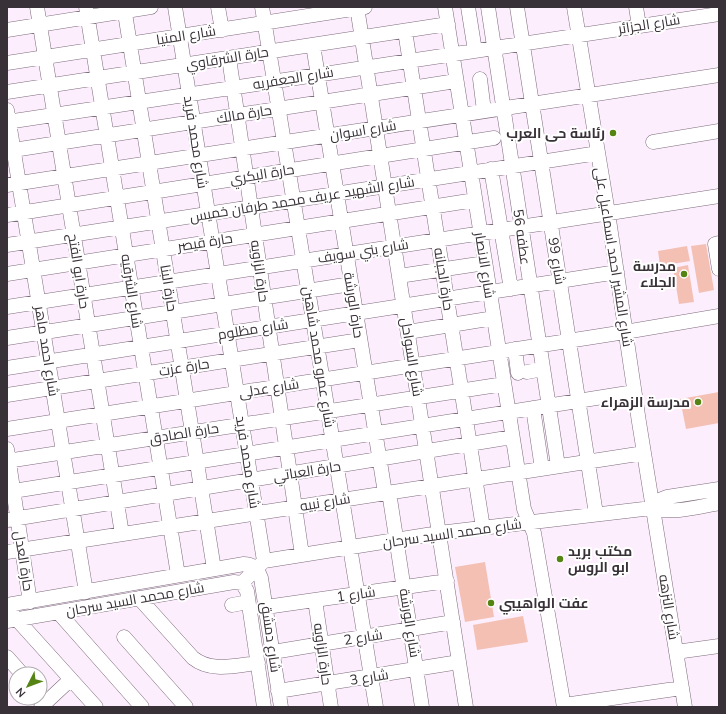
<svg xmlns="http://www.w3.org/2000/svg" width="726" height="714" viewBox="0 0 726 714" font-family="'Nunito Sans',Cairo,sans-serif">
	<rect width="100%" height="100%" fill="#fdeefd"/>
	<!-- green -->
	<path fill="#f4c0b4" d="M706 244 714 290 699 293 691 246Z
		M687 246 690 261 660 266 658 251Z
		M688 265 694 302 679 304 673 268Z
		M719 392V423L686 429 680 399Z
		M485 562 494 617 465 622 455 567Z
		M523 616 528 642 477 650 473 625Z"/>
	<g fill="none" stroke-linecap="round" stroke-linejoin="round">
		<defs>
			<path id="minor" d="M37 7 122 534
				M86 7 178 575
				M124 7 214 569
				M175 7 264 561
				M218 7 222 30
				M262 7 376 707
				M357 7 466 707
				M445 7 524 509 534 533 564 707
				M468 7 475 51
				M488 7 558 466
				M517 7 596 514
				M574 7 608 213 639 422 685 707
				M636 7 639 26
				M7 30 151 7
				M405 31 483 528
				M313 45 385 493
				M229 58 302 555
				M7 63 365 7
				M480 79 484 111
				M7 92 448 24
				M7 110 86 592
				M7 122 719 14
				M653 142 719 131
				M7 151 456 81
				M491 169 511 289
				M7 185 719 75
				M7 215 494 138
				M719 243 715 244 719 269
				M7 245 598 153
				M7 274 475 200
				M399 276 485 263
				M7 307 719 196
				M408 332 494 318
				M7 338 351 284
				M515 349 518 373
				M7 368 617 272
				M527 372 543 369
				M7 395 360 340
				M533 408 542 469
				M7 429 625 332 719 316
				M7 449 30 602
				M7 461 504 384
				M7 492 634 392
				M389 492 422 707
				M652 508 662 499 667 497 719 489
				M7 520 512 437
				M7 552 644 453
				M242 583 264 561 439 533 652 508C674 514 697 507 719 503
				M242 583 247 591 264 707
				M139 598 193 658C212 673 236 665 258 663
				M315 600 331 707
				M7 605 244 564C254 564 258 570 261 578L281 707
				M232 605 248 602
				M266 607 447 581
				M58 612 142 707
				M12 614 96 707
				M7 621 234 582 242 583
				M124 637 186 707
				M273 652 453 622
				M676 652 719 646
				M7 657 22 674
				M278 691 459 662
				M564 705 682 688
				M41 707 71 679"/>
		</defs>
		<!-- minor casing -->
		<use href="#minor" stroke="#7e6d7d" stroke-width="15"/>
		<!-- minor -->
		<use href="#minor" stroke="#fff" stroke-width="14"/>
	</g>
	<!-- markers -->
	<g fill="#558415" stroke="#fff" stroke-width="1.5">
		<circle cx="613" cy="133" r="4"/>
		<circle cx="684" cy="274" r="4"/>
		<circle cx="698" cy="402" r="4"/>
		<circle cx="560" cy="559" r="4"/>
		<circle cx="491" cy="603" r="4"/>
	</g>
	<g text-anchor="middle" stroke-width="4" stroke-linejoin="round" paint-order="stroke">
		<!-- street labels -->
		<g font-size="14" fill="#383137" stroke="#fff">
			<text transform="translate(649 24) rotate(-9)" y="5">شارع الجزائر</text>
			<text transform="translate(186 35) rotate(-9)" y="5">شارع المنيا</text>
			<text transform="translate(227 58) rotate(-9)" y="5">حارة الشرقاوي</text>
			<text transform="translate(293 78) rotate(-9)" y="5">شارع الجعفريه</text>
			<text transform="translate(244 114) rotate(-9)" y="5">حارة مالك</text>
			<text transform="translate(363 130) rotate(-9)" y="5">شارع اسوان</text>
			<text transform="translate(196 142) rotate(81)" y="5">شارع محمد فريد</text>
			<text transform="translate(262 174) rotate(-9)" y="5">حارة البكري</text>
			<text transform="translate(302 199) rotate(-9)" y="5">شارع الشهيد عريف محمد طرفان خميس</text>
			<text transform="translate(522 237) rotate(82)" y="5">عطفه 56</text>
			<text transform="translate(205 242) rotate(-9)" y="5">حارة قيصر</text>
			<text transform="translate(363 251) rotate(-9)" y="5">شارع بني سويف</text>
			<text transform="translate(614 257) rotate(81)" y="5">شارع المشير احمد اسماعيل على</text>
			<text transform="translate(557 261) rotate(81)" y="5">شارع 99</text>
			<text transform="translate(485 265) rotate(81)" y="5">شارع الانصار</text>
			<text transform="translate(79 271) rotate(81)" y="5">حارة ابو الفتح</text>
			<text transform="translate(260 271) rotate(82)" y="5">حارة الزاويه</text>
			<text transform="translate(444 279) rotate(81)" y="5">حارة الجبانه</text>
			<text transform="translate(169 288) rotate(81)" y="5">حارة البنا</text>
			<text transform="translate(132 291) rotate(81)" y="5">شارع الشرقيه</text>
			<text transform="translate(354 305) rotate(81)" y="5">حارة الورشة</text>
			<text transform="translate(253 329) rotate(-9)" y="5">شارع مظلوم</text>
			<text transform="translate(47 351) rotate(81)" y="5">شارع احمد ماهر</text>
			<text transform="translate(319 357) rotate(81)" y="5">شارع عمرو محمد شاهين</text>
			<text transform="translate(412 357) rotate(81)" y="5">شارع السواحل</text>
			<text transform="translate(184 367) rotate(-9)" y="5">حارة عزت</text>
			<text transform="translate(269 388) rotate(-9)" y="5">شارع عدلى</text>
			<text transform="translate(184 433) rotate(-9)" y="5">حارة الصادق</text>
			<text transform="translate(248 462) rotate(81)" y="5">شارع محمد فريد</text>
			<text transform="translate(307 471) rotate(-9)" y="5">حارة العباتي</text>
			<text transform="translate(325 502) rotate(-9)" y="5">شارع نبيه</text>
			<text transform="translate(452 533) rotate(-8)" y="5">شارع محمد السيد سرحان</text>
			<text transform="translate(24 561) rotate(81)" y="5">حارة العدل</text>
			<text transform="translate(356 594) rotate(-8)" y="5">شارع 1</text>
			<text transform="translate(135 599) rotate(-10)" y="5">شارع محمد السيد سرحان</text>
			<text transform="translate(669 607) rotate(81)" y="5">شارع النزهه</text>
			<text transform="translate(410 623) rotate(81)" y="5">شارع الورشة</text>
			<text transform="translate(271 637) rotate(82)" y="5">شارع دمشق</text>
			<text transform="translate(363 637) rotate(-9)" y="5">شارع 2</text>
			<text transform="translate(323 654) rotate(82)" y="5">حارة الزاويه</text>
			<text transform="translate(369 677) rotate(-9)" y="5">شارع 3</text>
		</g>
		<!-- poi labels -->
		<g font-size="14" font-weight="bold" fill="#383137" stroke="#fff" text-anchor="end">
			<text x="605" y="138">رئاسة حى العرب</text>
			<text x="676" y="271">مدرسة<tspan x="676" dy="16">الجلاء</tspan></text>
			<text x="690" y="407">مدرسة الزهراء</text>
			<text x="568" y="556" text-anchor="start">مكتب بريد<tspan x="568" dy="16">ابو الروس</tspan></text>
			<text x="499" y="608" text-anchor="start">عفت الواهيبي</text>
		</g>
	</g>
	<!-- border -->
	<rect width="726" height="714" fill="none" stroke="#383137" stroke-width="16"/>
	<!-- north arrow -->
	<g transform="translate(28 686) rotate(228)"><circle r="19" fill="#ffffff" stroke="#afadaf"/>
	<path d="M0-3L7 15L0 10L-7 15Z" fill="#558415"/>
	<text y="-6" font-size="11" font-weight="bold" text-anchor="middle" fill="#383137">N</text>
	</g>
</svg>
